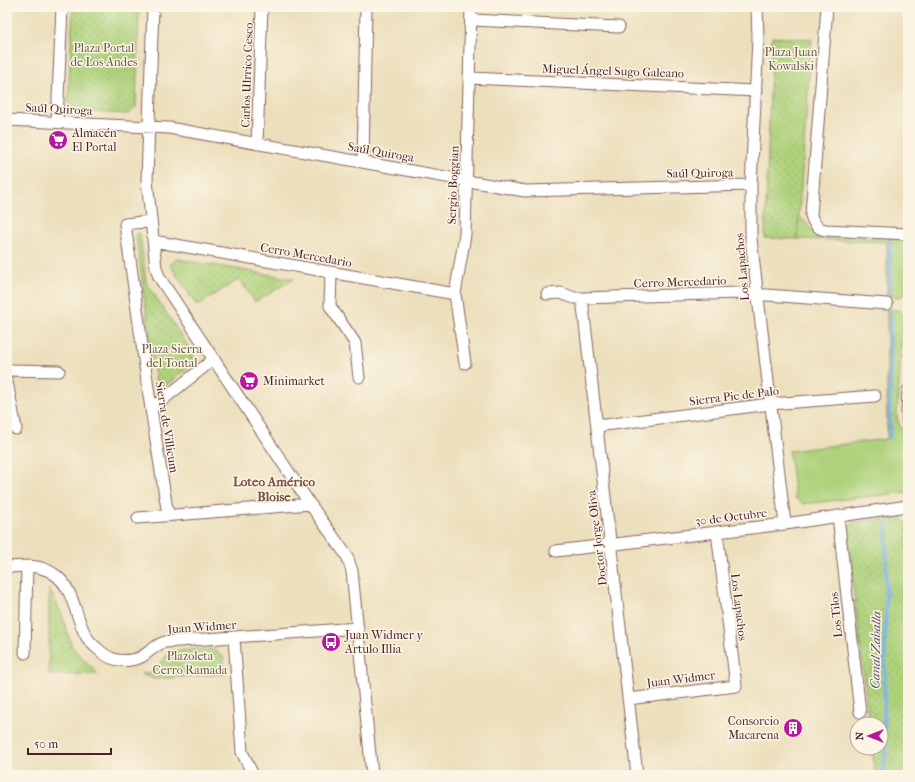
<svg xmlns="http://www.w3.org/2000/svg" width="915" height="782" viewBox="0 0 915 782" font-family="'IM FELL French Canon',serif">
	<defs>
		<pattern id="park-dots" width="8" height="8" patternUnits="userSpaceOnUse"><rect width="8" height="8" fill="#aed27b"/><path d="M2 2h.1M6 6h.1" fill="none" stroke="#97b46a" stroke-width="1.8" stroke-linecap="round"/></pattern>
	</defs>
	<rect width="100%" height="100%" fill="#fcf5e5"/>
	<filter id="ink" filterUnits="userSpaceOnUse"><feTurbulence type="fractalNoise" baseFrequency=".025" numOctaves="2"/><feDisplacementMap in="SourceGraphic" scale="8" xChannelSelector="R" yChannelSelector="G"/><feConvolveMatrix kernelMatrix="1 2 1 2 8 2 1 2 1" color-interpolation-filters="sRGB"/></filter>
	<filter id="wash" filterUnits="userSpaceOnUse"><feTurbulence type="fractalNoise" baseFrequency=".012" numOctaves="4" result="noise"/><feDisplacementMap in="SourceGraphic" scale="16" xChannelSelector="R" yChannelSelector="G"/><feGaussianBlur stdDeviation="0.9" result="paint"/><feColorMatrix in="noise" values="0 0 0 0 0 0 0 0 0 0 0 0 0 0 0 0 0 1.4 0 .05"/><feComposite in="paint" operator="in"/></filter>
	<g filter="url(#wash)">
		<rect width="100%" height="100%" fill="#ecdfbc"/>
		<!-- grass -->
		<path fill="#aed27b" stroke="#7c7853" d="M798 217C808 220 808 231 819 235L902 238 908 244 906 293 900 297 887 295V242L797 239Z
			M887 309 899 310 903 314 897 416C898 423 901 431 908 434V492L803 504 795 498 789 451 887 439Z"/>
		<!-- park -->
		<path fill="url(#park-dots)" stroke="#7c7853" d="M73 7H139L136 107 129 114 75 111 68 104Z
			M772 37 812 39 797 239 765 238Z
			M137 233 140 234 146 282 193 354 192 364 163 388 156 384 136 235Z
			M177 259 294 279 255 302 239 279 197 306 170 265Z
			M899 517 907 523 908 547V775H875L872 748H881V724H869L847 530 853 522Z
			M49 589 62 615 72 647 98 674 49 675Z
			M214 649 223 657 225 674 154 679 141 674 153 672 171 651Z"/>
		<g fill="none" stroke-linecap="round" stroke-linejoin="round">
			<!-- stream -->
			<path stroke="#81b1ec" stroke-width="3.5" d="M890 241V293
				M890 311V438
				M883 775 886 751 884 719 887 524"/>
		</g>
	</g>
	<g filter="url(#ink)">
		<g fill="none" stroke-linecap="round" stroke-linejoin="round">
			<defs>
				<path id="minor" d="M153 7 147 180 156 268 159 277 310 504 347 556 352 571 372 775
					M757 7 758 39 751 185V239L785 524
					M827 7 811 215C813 223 817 229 826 230L908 234
					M471 20 619 27
					M469 78 756 91
					M7 120 169 128 525 191 751 185
					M57 122 62 7
					M257 144 262 7
					M363 162 366 7
					M151 221 125 224 151 409 168 515
					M153 241 455 294
					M331 273 330 306 355 343 359 377
					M547 294 561 293 574 298H582L739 293 887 304
					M582 298 637 775
					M465 363 455 294 465 235 471 7
					M7 370 59 371
					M7 382 16 429
					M908 391 907 412 908 423
					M151 409 214 359
					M597 426 770 404 875 396
					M838 516 860 712
					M138 518 310 504
					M556 551 785 524 908 506
					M7 567C23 566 40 564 54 574 74 587 75 617 86 636 89 641 93 645 98 649 108 659 118 662 131 660 146 659 152 645 165 642L358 628
					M234 637 242 752 253 775
					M25 653 27 566
					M628 699 736 686 717 532"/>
			</defs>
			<!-- minor casing -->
			<use href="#minor" stroke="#83625e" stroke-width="13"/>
			<!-- minor -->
			<use href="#minor" stroke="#fff" stroke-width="11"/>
		</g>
	</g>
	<!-- icons -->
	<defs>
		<symbol id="supermarket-disc" viewBox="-11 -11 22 22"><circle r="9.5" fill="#b5179e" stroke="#fcf5e5"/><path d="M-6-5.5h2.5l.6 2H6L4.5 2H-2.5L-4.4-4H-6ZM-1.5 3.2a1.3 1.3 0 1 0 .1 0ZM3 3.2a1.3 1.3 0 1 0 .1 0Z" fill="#fff"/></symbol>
		<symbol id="bus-disc" viewBox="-11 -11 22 22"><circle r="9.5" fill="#b5179e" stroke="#fcf5e5"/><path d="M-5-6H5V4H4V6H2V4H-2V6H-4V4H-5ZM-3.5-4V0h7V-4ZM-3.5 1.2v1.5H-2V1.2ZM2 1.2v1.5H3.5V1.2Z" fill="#fff"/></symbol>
		<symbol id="building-disc" viewBox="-11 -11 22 22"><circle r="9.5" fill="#b5179e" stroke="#fcf5e5"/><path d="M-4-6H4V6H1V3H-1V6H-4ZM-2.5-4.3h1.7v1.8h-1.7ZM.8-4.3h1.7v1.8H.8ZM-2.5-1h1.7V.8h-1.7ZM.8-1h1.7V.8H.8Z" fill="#fff"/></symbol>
	</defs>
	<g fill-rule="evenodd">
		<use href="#supermarket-disc" x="47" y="129" width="22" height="22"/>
		<use href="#supermarket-disc" x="238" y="370" width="22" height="22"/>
		<use href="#bus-disc" x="320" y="631" width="22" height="22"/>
		<use href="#building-disc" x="782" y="717" width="22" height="22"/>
	</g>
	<g text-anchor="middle" stroke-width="3" stroke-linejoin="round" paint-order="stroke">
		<!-- park labels -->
		<g font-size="12" fill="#685543" stroke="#fcf5e5">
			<text x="104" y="52">Plaza Portal<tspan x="104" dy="14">de Los Andes</tspan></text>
			<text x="791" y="56">Plaza Juan<tspan x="791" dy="14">Kowalski</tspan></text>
			<text x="172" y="353">Plaza Sierra<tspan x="172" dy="14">del Tontal</tspan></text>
			<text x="190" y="660">Plazoleta<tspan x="190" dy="14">Cerro Ramada</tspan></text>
		</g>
		<!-- street labels -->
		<g font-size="12" fill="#4a1f2b" stroke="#fcf5e5">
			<text transform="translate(613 71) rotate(2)" y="4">Miguel Ángel Sugo Galeano</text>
			<text transform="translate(247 75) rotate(-88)" y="4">Carlos Ulrrico Cesco</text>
			<text transform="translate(59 109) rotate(3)" y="4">Saúl Quiroga</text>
			<text transform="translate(381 152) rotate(10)" y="4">Saúl Quiroga</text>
			<text transform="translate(700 173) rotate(-1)" y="4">Saúl Quiroga</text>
			<text transform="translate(453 185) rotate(-88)" y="4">Sergio Boggian</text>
			<text transform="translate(306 255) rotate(10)" y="4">Cerro Mercedario</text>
			<text transform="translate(742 267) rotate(-95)" y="4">Los Lapachos</text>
			<text transform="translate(680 282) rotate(-2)" y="4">Cerro Mercedario</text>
			<text transform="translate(734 396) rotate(-7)" y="4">Sierra Pie de Palo</text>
			<text transform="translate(167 427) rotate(81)" y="4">Sierra de Villicum</text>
			<text transform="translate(731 517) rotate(-7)" y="4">30 de Octubre</text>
			<text transform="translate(597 538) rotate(-97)" y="4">Doctor Jorge Oliva</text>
			<text transform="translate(739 607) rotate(83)" y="4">Los Lapachos</text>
			<text transform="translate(836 615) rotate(-96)" y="4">Los Tilos</text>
			<text transform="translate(202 627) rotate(-4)" y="4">Juan Widmer</text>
			<text transform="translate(681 679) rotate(-7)" y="4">Juan Widmer</text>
		</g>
		<!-- poi labels -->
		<g font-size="12" fill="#4a1f2b" stroke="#fcf5e5" text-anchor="start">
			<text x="72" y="137">Almacén<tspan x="72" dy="14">El Portal</tspan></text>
			<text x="263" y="385">Minimarket</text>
			<text x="345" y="639">Juan Widmer y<tspan x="345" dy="14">Artulo Illia</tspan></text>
			<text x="779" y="725" text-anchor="end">Consorcio<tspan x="779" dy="14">Macarena</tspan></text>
		</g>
		<!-- neighbourhood labels -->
		<g font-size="13" font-weight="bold" fill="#7b4f43" stroke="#fcf5e5">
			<text x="274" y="486">Loteo Américo<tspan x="274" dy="15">Bloise</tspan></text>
		</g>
		<!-- water labels -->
		<g font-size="13" font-style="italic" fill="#5d526f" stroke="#fcf5e5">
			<text transform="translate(875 650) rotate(-89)" y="5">Canal Zaballa</text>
		</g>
	</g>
	<!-- margin -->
	<rect width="915" height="782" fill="none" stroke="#fcf5e5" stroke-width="24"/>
	<!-- north arrow -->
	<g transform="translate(869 736) rotate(270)"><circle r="19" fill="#fcf5e5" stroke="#b59f9b"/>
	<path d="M0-3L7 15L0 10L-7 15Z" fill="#b5179e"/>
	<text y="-6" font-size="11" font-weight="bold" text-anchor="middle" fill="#4a1f2b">N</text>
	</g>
	<!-- scale -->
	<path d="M28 748v6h83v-6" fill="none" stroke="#4a1f2b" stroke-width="2"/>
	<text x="34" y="748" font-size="12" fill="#4a1f2b" stroke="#fcf5e5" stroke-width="3" paint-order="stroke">50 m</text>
</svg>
